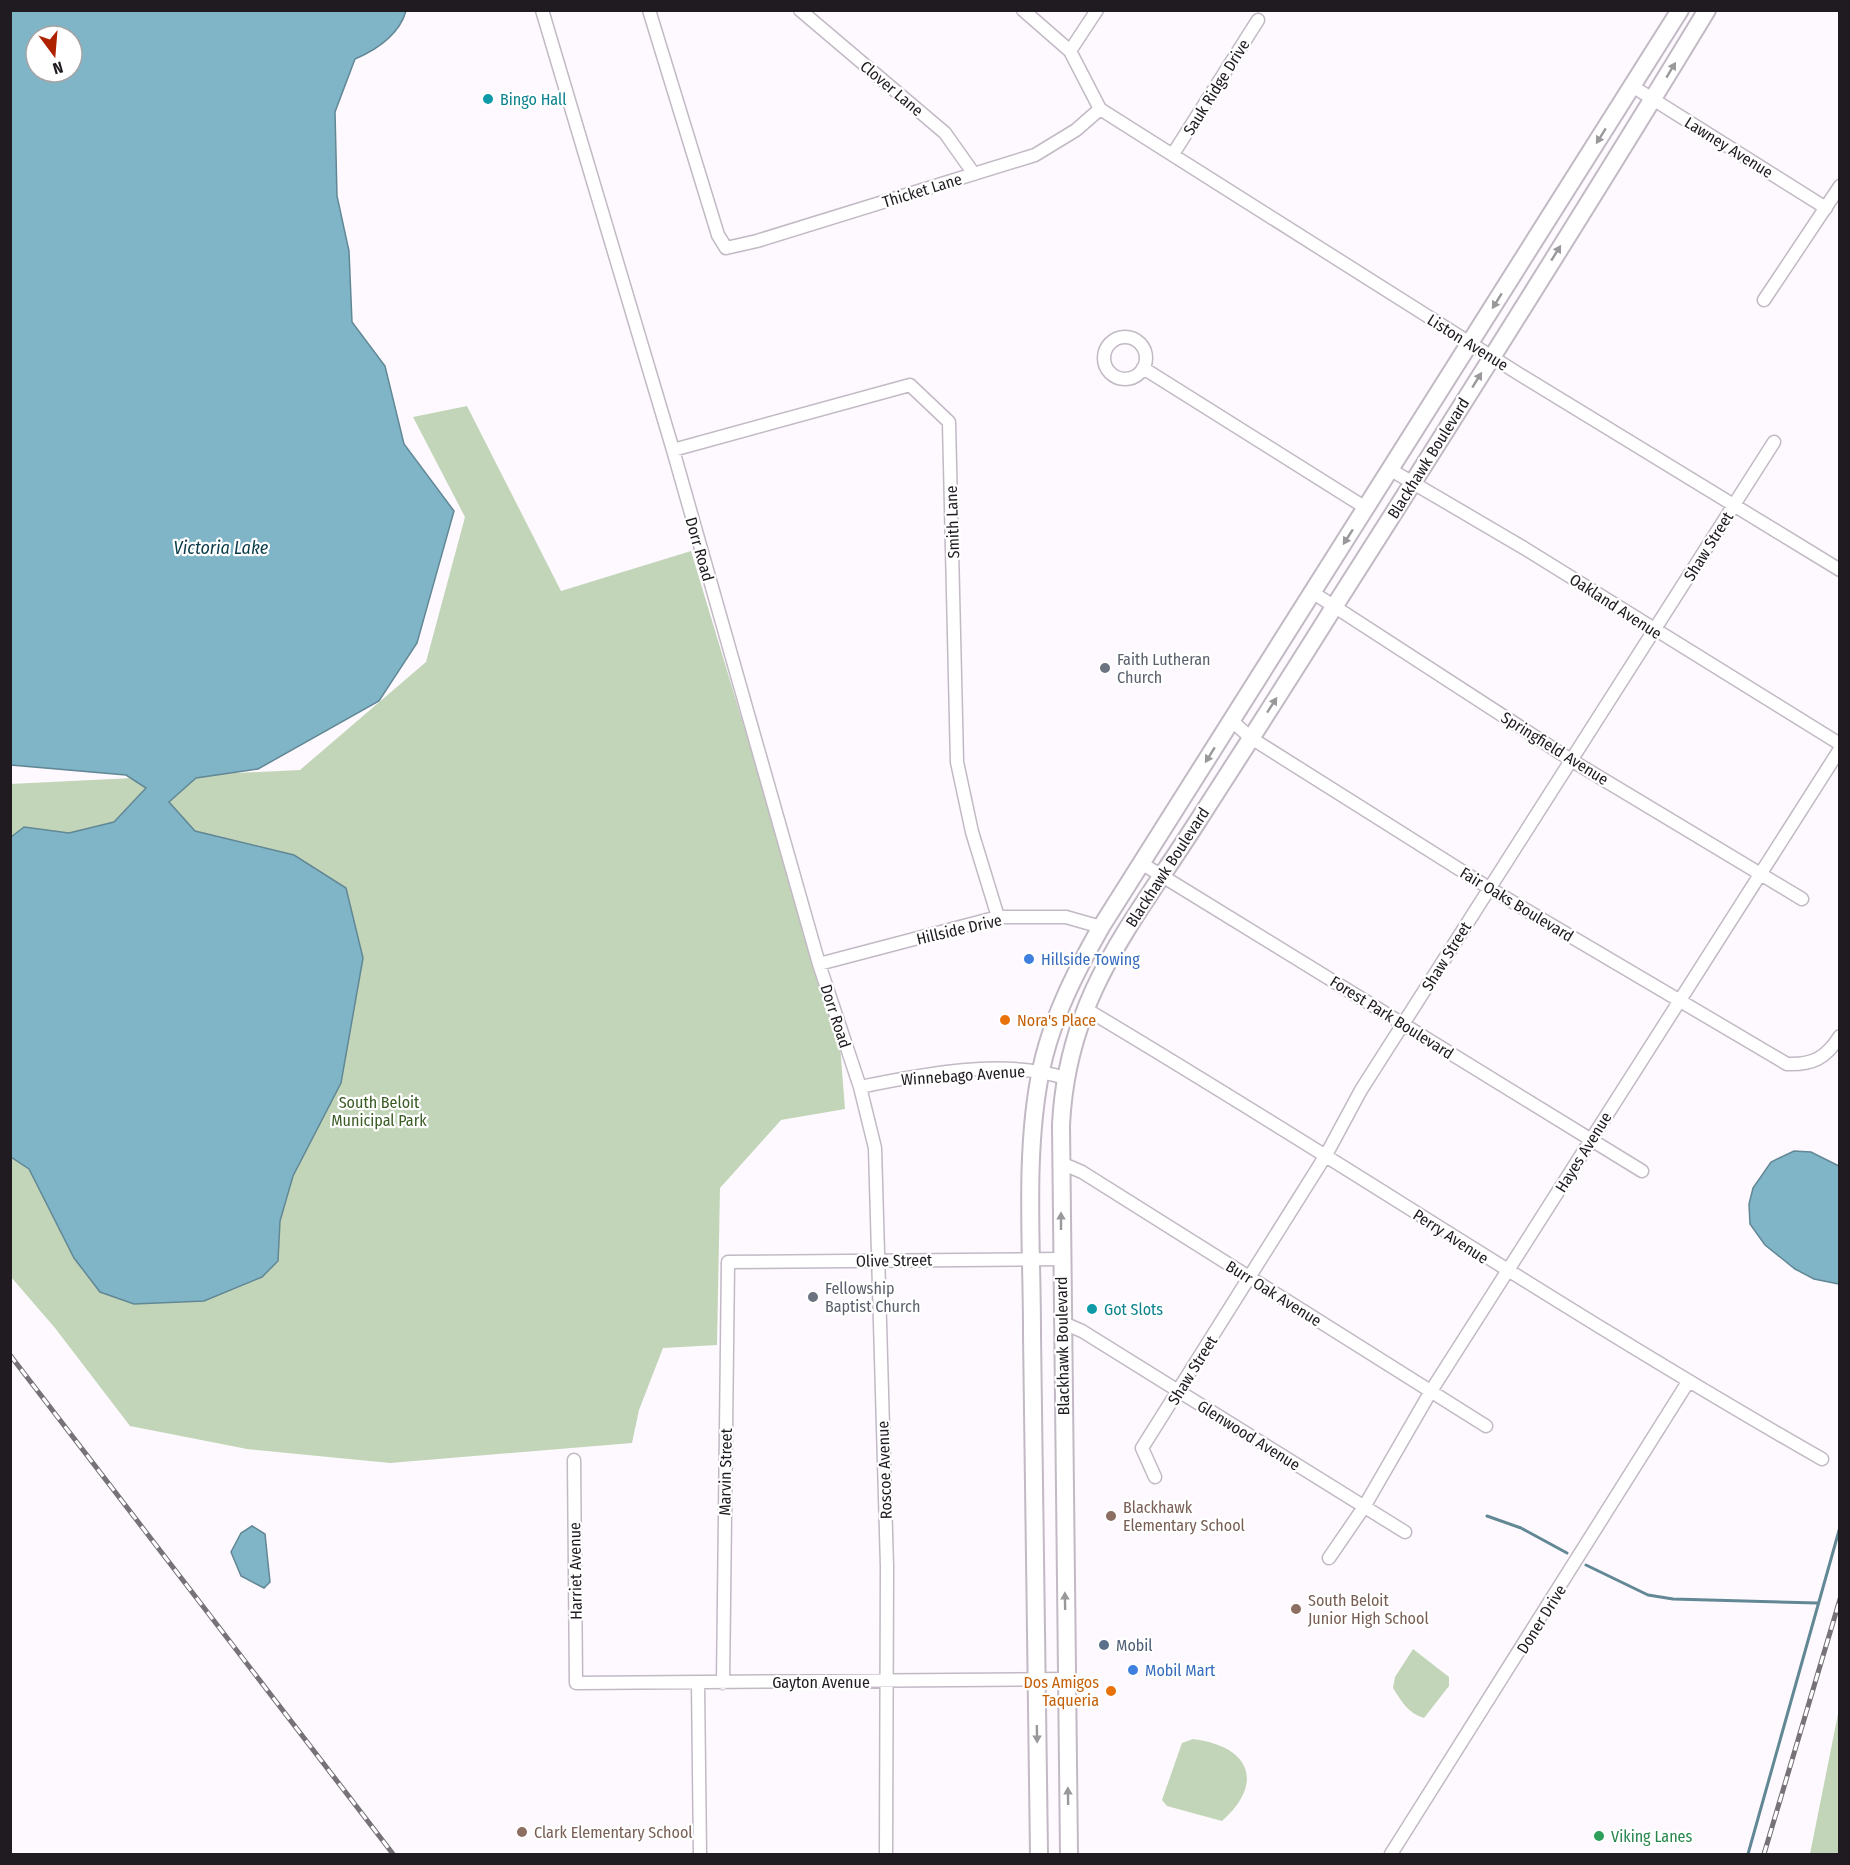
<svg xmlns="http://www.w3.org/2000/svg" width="1850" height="1865" viewBox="0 0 1850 1865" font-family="'Fira Sans Condensed',sans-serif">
	<rect width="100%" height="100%" fill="#fdf9fe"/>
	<!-- green -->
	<path fill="#c2d5b8" d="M467 406 561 591 691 551 840 1045 845 1109 781 1120 720 1188 717 1345 663 1348 639 1410 632 1443 390 1463 247 1449 130 1426 55 1328 11 1277 10 784 300 770 426 662 465 517 413 417Z
		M1413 1649 1449 1677V1686L1424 1718C1409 1714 1401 1701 1393 1688L1395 1677Z
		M1839 1709V1854H1810Z
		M1193 1739C1249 1746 1266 1782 1222 1821L1167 1806 1162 1800 1182 1743Z"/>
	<!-- water -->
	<path fill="#7fb5c7" stroke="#628795" stroke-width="1.5" fill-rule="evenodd" d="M10 11H406C399 35 376 50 355 59L335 112 337 196 349 251 352 322 385 366 404 444 454 511 417 643 379 701 258 769 196 778 169 802 195 831 294 855 346 888 363 958 341 1083 293 1176 280 1221 278 1261 262 1277 204 1301 134 1304 100 1292 74 1258 29 1169 11 1157V837L24 827 69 833 114 822 146 788 126 775 11 765ZM36 36H72V72H36Z
		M1794 1151 1811 1152 1839 1166V1284L1814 1279 1795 1269 1765 1245 1750 1224 1749 1204 1753 1188 1771 1162Z
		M252 1526 265 1534 270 1582 264 1588 241 1576 231 1552 241 1533Z"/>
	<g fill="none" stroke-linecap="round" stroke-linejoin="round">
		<!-- stream -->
		<path stroke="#628795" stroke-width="3" d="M1487 1516 1521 1528 1567 1553
			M1586 1565 1648 1595 1673 1599 1817 1603
			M1748 1854 1840 1527"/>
		<defs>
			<path id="minor" d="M542 10 673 450 819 964 860 1087 875 1148 887 1567 886 1854
				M649 10 718 235 726 248 757 241 1035 155 1076 130 1100 109 1070 51 1097 10
				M800 10 945 133 974 174
				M1023 10 1070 51
				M1632 86 1826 208
				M1100 109 1519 374 1840 570
				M1173 154 1258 20
				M1764 300 1840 186
				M1104 358a21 21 0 1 1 42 0a21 21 0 1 1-42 0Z
				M1143 368 1366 508
				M673 450 910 385 949 422 957 762 972 832 998 917
				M1391 470 1524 548 1840 744
				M1312 592 1571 760 1802 899
				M1232 721 1251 738 1489 888 1787 1064C1813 1065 1826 1058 1840 1036
				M1141 863 1642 1171
				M819 964 998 917H1066L1101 927
				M1084 1008C1332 1155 1571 1316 1822 1459
				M860 1087C923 1074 1003 1058 1065 1078
				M1061 1163 1082 1172 1486 1426
				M1061 1322 1082 1331 1405 1532
				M574 1460 576 1683 1066 1679
				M1155 1477 1142 1448 1326 1155 1361 1090 1774 442
				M1329 1558 1364 1507 1431 1391 1840 749
				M698 1683 700 1854
				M723 1683 728 1262 1061 1259
				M1391 1854 1688 1382"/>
			<path id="major" d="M1039 1854C1037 1680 1033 1505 1032 1330 1032 1246 1024 1152 1041 1070 1052 1018 1075 973 1101 927L1680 10
				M1069 1854 1061 1125C1067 999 1129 928 1194 827 1241 754 1288 681 1334 607 1460 409 1585 211 1707 10"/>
		</defs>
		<!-- minor casing -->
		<use href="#minor" stroke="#c2b9c5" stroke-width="15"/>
		<!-- major casing -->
		<use href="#major" stroke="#c2b9c5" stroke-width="20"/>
		<!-- minor -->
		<use href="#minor" stroke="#fff" stroke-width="12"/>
		<!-- major -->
		<use href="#major" stroke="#fff" stroke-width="16"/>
		<defs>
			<path id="rail" d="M10 1355 393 1854
				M1764 1854 1840 1599"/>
		</defs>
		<!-- rail casing -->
		<use href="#rail" stroke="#767277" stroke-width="5"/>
		<!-- rail -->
		<use href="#rail" stroke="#fff" stroke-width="3" stroke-dasharray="9" stroke-linecap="butt"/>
	</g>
	<!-- one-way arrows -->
	<defs><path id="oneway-solid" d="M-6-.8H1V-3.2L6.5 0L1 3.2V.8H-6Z" transform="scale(1.5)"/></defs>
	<g fill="#9a989b">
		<use href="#oneway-solid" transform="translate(1671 70) rotate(-59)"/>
		<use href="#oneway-solid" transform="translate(1601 136) rotate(122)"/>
		<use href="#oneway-solid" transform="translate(1556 253) rotate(-58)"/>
		<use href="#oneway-solid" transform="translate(1497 301) rotate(122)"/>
		<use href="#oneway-solid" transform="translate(1477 380) rotate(-58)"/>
		<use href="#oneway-solid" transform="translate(1348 537) rotate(123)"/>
		<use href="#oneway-solid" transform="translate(1272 705) rotate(-57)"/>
		<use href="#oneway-solid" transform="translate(1210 755) rotate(122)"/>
		<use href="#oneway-solid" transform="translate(1061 1221) rotate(-90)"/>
		<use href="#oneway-solid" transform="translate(1065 1601) rotate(-91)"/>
		<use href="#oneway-solid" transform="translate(1037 1734) rotate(89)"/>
		<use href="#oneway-solid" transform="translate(1068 1796) rotate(-91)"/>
	</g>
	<!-- markers -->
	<g fill="#0f9aa8" stroke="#fff" stroke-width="2">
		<circle cx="488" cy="99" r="6"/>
		<circle cx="1092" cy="1309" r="6"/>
	</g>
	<g fill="#6b7280" stroke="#fff" stroke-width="2">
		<circle cx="1105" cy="668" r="6"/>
		<circle cx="813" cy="1297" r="6"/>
	</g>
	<g fill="#3f7fe0" stroke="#fff" stroke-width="2">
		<circle cx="1029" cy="959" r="6"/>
		<circle cx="1133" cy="1670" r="6"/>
	</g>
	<g fill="#e8710a" stroke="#fff" stroke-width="2">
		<circle cx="1005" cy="1020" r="6"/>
		<circle cx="1111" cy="1691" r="6"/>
	</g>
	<g fill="#8d6e63" stroke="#fff" stroke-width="2">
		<circle cx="1111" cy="1516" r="6"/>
		<circle cx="1296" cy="1609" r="6"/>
		<circle cx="522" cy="1832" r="6"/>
	</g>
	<circle fill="#5c6f8a" stroke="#fff" stroke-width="2" cx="1104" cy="1645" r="6"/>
	<circle fill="#2e9e5b" stroke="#fff" stroke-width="2" cx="1599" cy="1836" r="6"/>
	<g text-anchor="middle" stroke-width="4.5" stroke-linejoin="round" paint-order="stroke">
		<!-- street labels -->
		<g font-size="16" fill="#1f1b20" stroke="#fff">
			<text transform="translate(1216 87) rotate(-58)" y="6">Sauk Ridge Drive</text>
			<text transform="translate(892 88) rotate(40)" y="6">Clover Lane</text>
			<text transform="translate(1729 147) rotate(32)" y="6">Lawney Avenue</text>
			<text transform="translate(922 190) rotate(-17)" y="6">Thicket Lane</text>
			<text transform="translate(1468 342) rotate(32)" y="6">Liston Avenue</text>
			<text transform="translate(1428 458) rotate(-58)" y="6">Blackhawk Boulevard</text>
			<text transform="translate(952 522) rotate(-92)" y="6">Smith Lane</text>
			<text transform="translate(1708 546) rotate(-58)" y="6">Shaw Street</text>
			<text transform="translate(700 549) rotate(74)" y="6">Dorr Road</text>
			<text transform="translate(1616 606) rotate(33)" y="6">Oakland Avenue</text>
			<text transform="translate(1555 748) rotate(32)" y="6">Springfield Avenue</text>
			<text transform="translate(1167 867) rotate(-57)" y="6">Blackhawk Boulevard</text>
			<text transform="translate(1517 904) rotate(31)" y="6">Fair Oaks Boulevard</text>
			<text transform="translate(959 929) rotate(-13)" y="6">Hillside Drive</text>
			<text transform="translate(1446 956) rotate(-58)" y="6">Shaw Street</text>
			<text transform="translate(836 1016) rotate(72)" y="6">Dorr Road</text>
			<text transform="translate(1392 1017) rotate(32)" y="6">Forest Park Boulevard</text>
			<text transform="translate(963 1075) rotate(-4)" y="6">Winnebago Avenue</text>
			<text transform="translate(1583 1152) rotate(-58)" y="6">Hayes Avenue</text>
			<text transform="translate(1451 1236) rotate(33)" y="6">Perry Avenue</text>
			<text transform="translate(894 1260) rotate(-1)" y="6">Olive Street</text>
			<text transform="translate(1274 1293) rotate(32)" y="6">Burr Oak Avenue</text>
			<text transform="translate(1062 1346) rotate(-91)" y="6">Blackhawk Boulevard</text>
			<text transform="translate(1192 1370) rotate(-58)" y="6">Shaw Street</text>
			<text transform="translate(1249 1435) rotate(32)" y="6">Glenwood Avenue</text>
			<text transform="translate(884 1470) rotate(-92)" y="6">Roscoe Avenue</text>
			<text transform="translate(725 1472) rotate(-89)" y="6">Marvin Street</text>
			<text transform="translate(575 1571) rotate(-91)" y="6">Harriet Avenue</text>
			<text transform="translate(1541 1619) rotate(-58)" y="6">Doner Drive</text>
			<text x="821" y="1688">Gayton Avenue</text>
		</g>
		<!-- culture labels -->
		<g font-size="16" fill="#0d838f" stroke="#fff" text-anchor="start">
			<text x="500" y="105">Bingo Hall</text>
			<text x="1104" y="1315">Got Slots</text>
		</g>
		<!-- worship labels -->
		<g font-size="16" fill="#5b616d" stroke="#fff" text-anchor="start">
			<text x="1117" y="665">Faith Lutheran<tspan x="1117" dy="18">Church</tspan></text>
			<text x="825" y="1294">Fellowship<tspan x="825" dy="18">Baptist Church</tspan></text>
		</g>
		<!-- shop labels -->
		<g font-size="16" fill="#366cbe" stroke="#fff" text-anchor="start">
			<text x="1041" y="965">Hillside Towing</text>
			<text x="1145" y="1676">Mobil Mart</text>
		</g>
		<!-- food labels -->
		<g font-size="16" fill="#c56008" stroke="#fff" text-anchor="start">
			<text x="1017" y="1026">Nora's Place</text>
			<text x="1099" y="1688" text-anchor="end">Dos Amigos<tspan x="1099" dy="18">Taqueria</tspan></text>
		</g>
		<!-- park labels -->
		<g font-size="16" fill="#3a5c25" stroke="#fff">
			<text x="379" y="1108">South Beloit<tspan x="379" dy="18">Municipal Park</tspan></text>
		</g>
		<!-- education labels -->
		<g font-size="16" fill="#785e54" stroke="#fff" text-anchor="start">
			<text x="1123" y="1513">Blackhawk<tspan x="1123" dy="18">Elementary School</tspan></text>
			<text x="1308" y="1606">South Beloit<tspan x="1308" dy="18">Junior High School</tspan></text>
			<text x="534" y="1838">Clark Elementary School</text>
		</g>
		<!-- service labels -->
		<g font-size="16" fill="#4e5e75" stroke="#fff" text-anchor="start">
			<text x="1116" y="1651">Mobil</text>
		</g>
		<!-- leisure labels -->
		<g font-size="16" fill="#27864d" stroke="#fff" text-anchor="start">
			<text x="1611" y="1842">Viking Lanes</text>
		</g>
		<!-- water labels -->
		<g font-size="18" font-style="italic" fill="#093b49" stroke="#fff">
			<text x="221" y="554">Victoria Lake</text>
		</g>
	</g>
	<!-- border -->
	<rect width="1850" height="1865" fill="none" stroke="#1f1b20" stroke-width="24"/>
	<!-- north arrow -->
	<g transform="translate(54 54) rotate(164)"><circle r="28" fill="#ffffff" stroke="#a5a4a6" stroke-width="1.5"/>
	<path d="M0-4.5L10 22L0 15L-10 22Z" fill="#ae2200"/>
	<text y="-9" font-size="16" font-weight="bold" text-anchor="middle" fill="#1f1b20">N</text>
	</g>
</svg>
